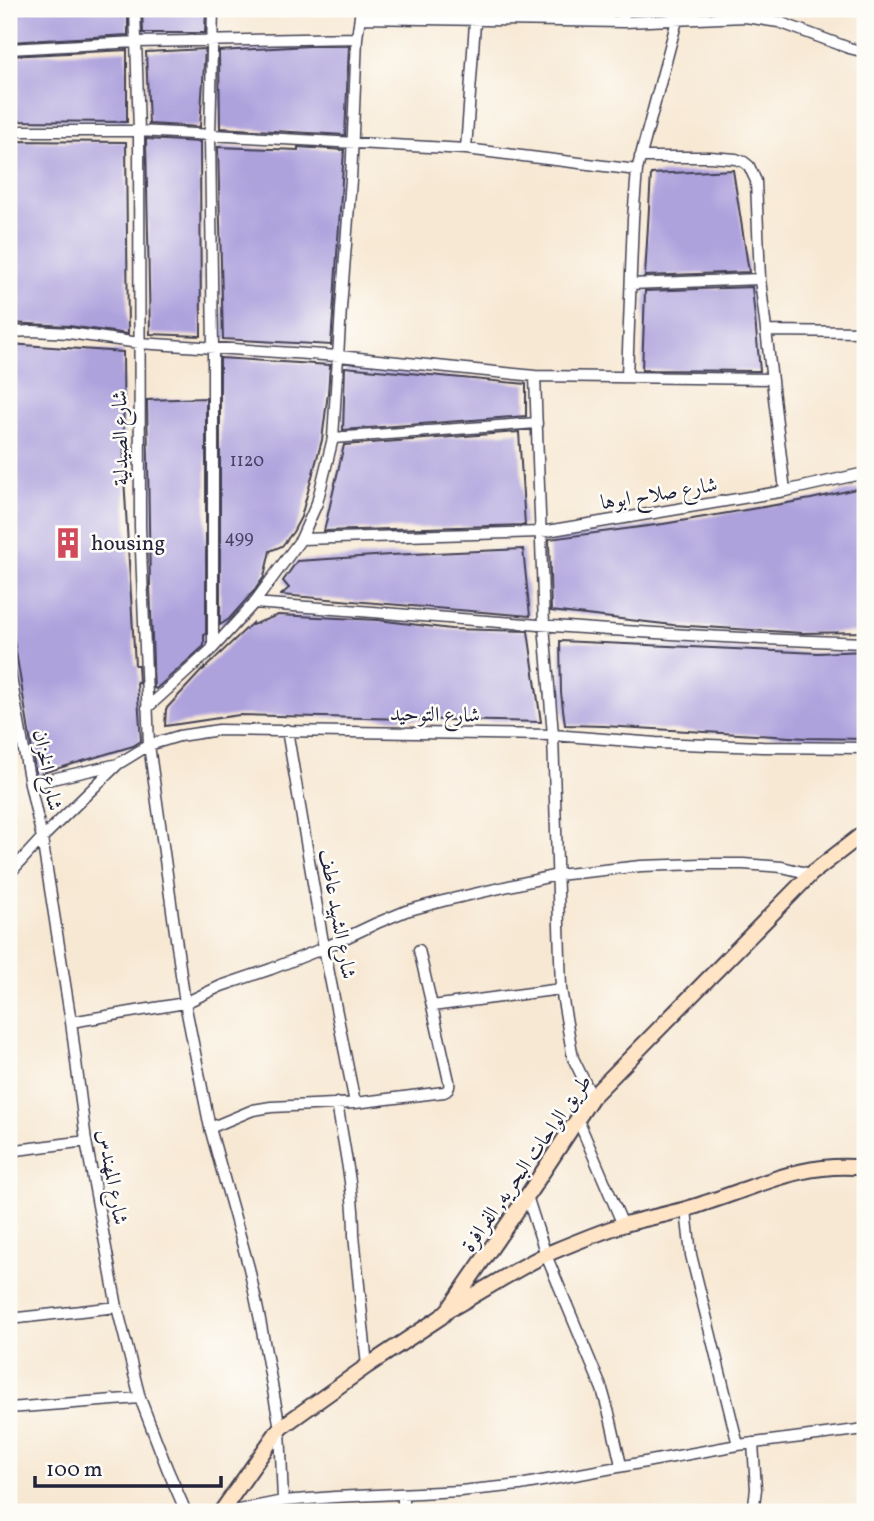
<svg xmlns="http://www.w3.org/2000/svg" width="874" height="1521" viewBox="0 0 874 1521" font-family="Vollkorn,Amiri,serif">
	<rect width="100%" height="100%" fill="#fdfcf7"/>
	<filter id="ink" filterUnits="userSpaceOnUse"><feTurbulence type="fractalNoise" baseFrequency=".0143" numOctaves="2"/><feDisplacementMap in="SourceGraphic" scale="14" xChannelSelector="R" yChannelSelector="G"/><feConvolveMatrix kernelMatrix="1 2 1 2 8 2 1 2 1" color-interpolation-filters="sRGB"/></filter>
	<filter id="wash" filterUnits="userSpaceOnUse"><feTurbulence type="fractalNoise" baseFrequency=".00686" numOctaves="4" result="noise"/><feDisplacementMap in="SourceGraphic" scale="28" xChannelSelector="R" yChannelSelector="G"/><feGaussianBlur stdDeviation="1.57" result="paint"/><feColorMatrix in="noise" values="0 0 0 0 0 0 0 0 0 0 0 0 0 0 0 0 0 1.4 0 .05"/><feComposite in="paint" operator="in"/></filter>
	<g filter="url(#wash)">
		<rect width="100%" height="100%" fill="#f7e8d3"/>
		<g id="blocks">
			<!-- building -->
			<path fill="#aea2dd" d="M9 9H128V35L9 42Z
				M142 9H206L205 33H143Z
				M309 46H349L345 135 220 128 219 51Z
				M205 49 200 127 149 124 146 52Z
				M127 50V122L9 121V56Z
				M146 139 200 142 201 336 150 334Z
				M9 141 126 142 128 334 69 326 9 323Z
				M218 147 298 150V147L344 150 331 345 223 339Z
				M733 170 749 272 645 276 651 174Z
				M752 287 760 371 642 370 645 291Z
				M9 344 123 352 124 477 135 665H138L139 683 137 682 141 741 133 746 36 775 9 609Z
				M220 358 330 365 328 393 322 440 301 517 293 532 282 546 270 551 264 577 254 591 229 619 220 625Z
				M345 367 526 384V416L343 430Z
				M206 398V634L204 635V646L156 689 154 688 150 586 147 400Z
				M519 432 525 525 324 531 344 445Z
				M865 487V632L802 633 673 625 551 611 549 539 663 524 811 499Z
				M523 549 530 616 281 595 289 588 283 581 297 561 390 555Z
				M278 615 378 620 451 629 528 631 541 722 239 715 165 726 166 709 204 668V669L252 623V625Z
				M560 641 818 653 865 651V739L807 738 604 726 565 725 561 693Z"/>
		</g>
	</g>
	<g filter="url(#ink)">
		<use href="#blocks" fill-opacity="0" stroke="#424052" stroke-width="2"/>
		<g fill="none" stroke-linecap="round" stroke-linejoin="round">
			<defs>
				<path id="minor" d="M135 9 139 131 140 526 149 745 185 1003 210 1128 249 1268 260 1320 280 1428 283 1501
					M213 9 210 136 213 348V648
					M623 9 624 22
					M360 18 624 22 745 17 779 22 849 48 865 52
					M9 49 136 42 357 38
					M9 131H139L466 149 637 170
					M466 149 476 9
					M640 157H710L736 159 744 162 749 166 756 181 760 279
					M631 284 760 279 785 491 865 473
					M766 331 865 332
					M9 332 33 331 69 333 139 343 339 356 535 376 771 379
					M535 376 544 625 553 735 561 989 573 1058 592 1097
					M627 377 633 219 637 170 680 9
					M333 438 537 423
					M301 539 541 532 785 491
					M254 603C458 618 661 637 865 643
					M9 667 30 784 42 838 71 1022 86 1141 117 1307 140 1398 167 1468 186 1512
					M147 708 213 648 254 603 301 539 317 503 333 438 341 308 351 180 357 38 361 9
					M287 730 324 948 355 1103
					M30 784 118 764
					M9 874 42 838 118 764 149 745 179 736 219 730 553 735 656 743 762 747 865 748
					M419 950 432 1006
					M71 1022 185 1003 221 986 271 969 324 948 377 923 406 911 443 901 557 875 641 866 701 864H743L782 867 811 874
					M337 1103C344 1147 354 1191 354 1235L367 1366
					M578 1120 623 1225
					M210 1128 253 1110 271 1107 355 1103 444 1092C449 1090 450 1087 449 1081L432 1006 561 989
					M9 1151 86 1141
					M527 1196 546 1255 602 1389 610 1417 621 1465
					M686 1210 691 1255 738 1445
					M9 1319 117 1307
					M9 1408 140 1398
					M753 1443 756 1489 753 1512
					M403 1494V1512
					M228 1512 283 1501 335 1497 460 1491 520 1485 738 1445 865 1429"/>
				<path id="secondary" d="M454 1307C484 1290 516 1269 547 1254 571 1244 597 1233 622 1225 649 1217 678 1213 705 1203 762 1185 804 1161 865 1168
					M221 1512 280 1428 367 1366 441 1317 449 1309 527 1196 592 1097 811 874 865 832"/>
			</defs>
			<!-- minor casing -->
			<use href="#minor" stroke="#424052" stroke-width="13"/>
			<!-- secondary casing -->
			<use href="#secondary" stroke="#424052" stroke-width="18"/>
			<!-- minor -->
			<use href="#minor" stroke="#fff" stroke-width="10"/>
			<!-- secondary -->
			<use href="#secondary" stroke="#ffe4c6" stroke-width="14"/>
		</g>
	</g>
	<!-- icons -->
	<defs>
		<symbol id="building-bare" viewBox="-9 -9 18 18"><path d="M-4-6H4V6H1V3H-1V6H-4ZM-2.5-4.3h1.7v1.8h-1.7ZM.8-4.3h1.7v1.8H.8ZM-2.5-1h1.7V.8h-1.7ZM.8-1h1.7V.8H.8Z" fill="#d1495b" stroke="#fdfcf7" stroke-width="2.5" paint-order="stroke"/></symbol>
	</defs>
	<g fill-rule="evenodd">
		<use href="#building-bare" x="46" y="521" width="44" height="44"/>
	</g>
	<g text-anchor="middle" stroke-width="5" stroke-linejoin="round" paint-order="stroke">
		<!-- number labels -->
		<g font-size="18" fill="#454264">
			<text x="247" y="466">1120</text>
			<text x="239" y="543">499</text>
		</g>
		<!-- street labels -->
		<g font-size="21" fill="#22223b" stroke="#fdfcf7">
			<text transform="translate(120 438) rotate(-91)" y="7">شارع الصيدلية</text>
			<text transform="translate(659 493) rotate(-9)" y="7">شارع صلاح ابوها</text>
			<text transform="translate(435 714) rotate(1)" y="7">شارع التوحيد</text>
			<text transform="translate(48 770) rotate(79)" y="7">شارع الخزان</text>
			<text transform="translate(338 914) rotate(80)" y="7">شارع الشهيد عاطف</text>
			<text transform="translate(526 1163) rotate(-55)" y="7">طريق الواحات البحريه, الفرافرة</text>
			<text transform="translate(113 1177) rotate(80)" y="7">شارع المهندس</text>
		</g>
		<!-- poi labels -->
		<g font-size="21" fill="#22223b" stroke="#fdfcf7" text-anchor="start">
			<text x="91" y="550">housing</text>
		</g>
	</g>
	<!-- margin -->
	<rect width="874" height="1521" fill="none" stroke="#fdfcf7" stroke-width="35"/>
	<!-- scale -->
	<path d="M35 1476v10h186v-10" fill="none" stroke="#22223b" stroke-width="3.5"/>
	<text x="46" y="1476" font-size="21" fill="#22223b" stroke="#fdfcf7" stroke-width="5" paint-order="stroke">100 m</text>
</svg>
